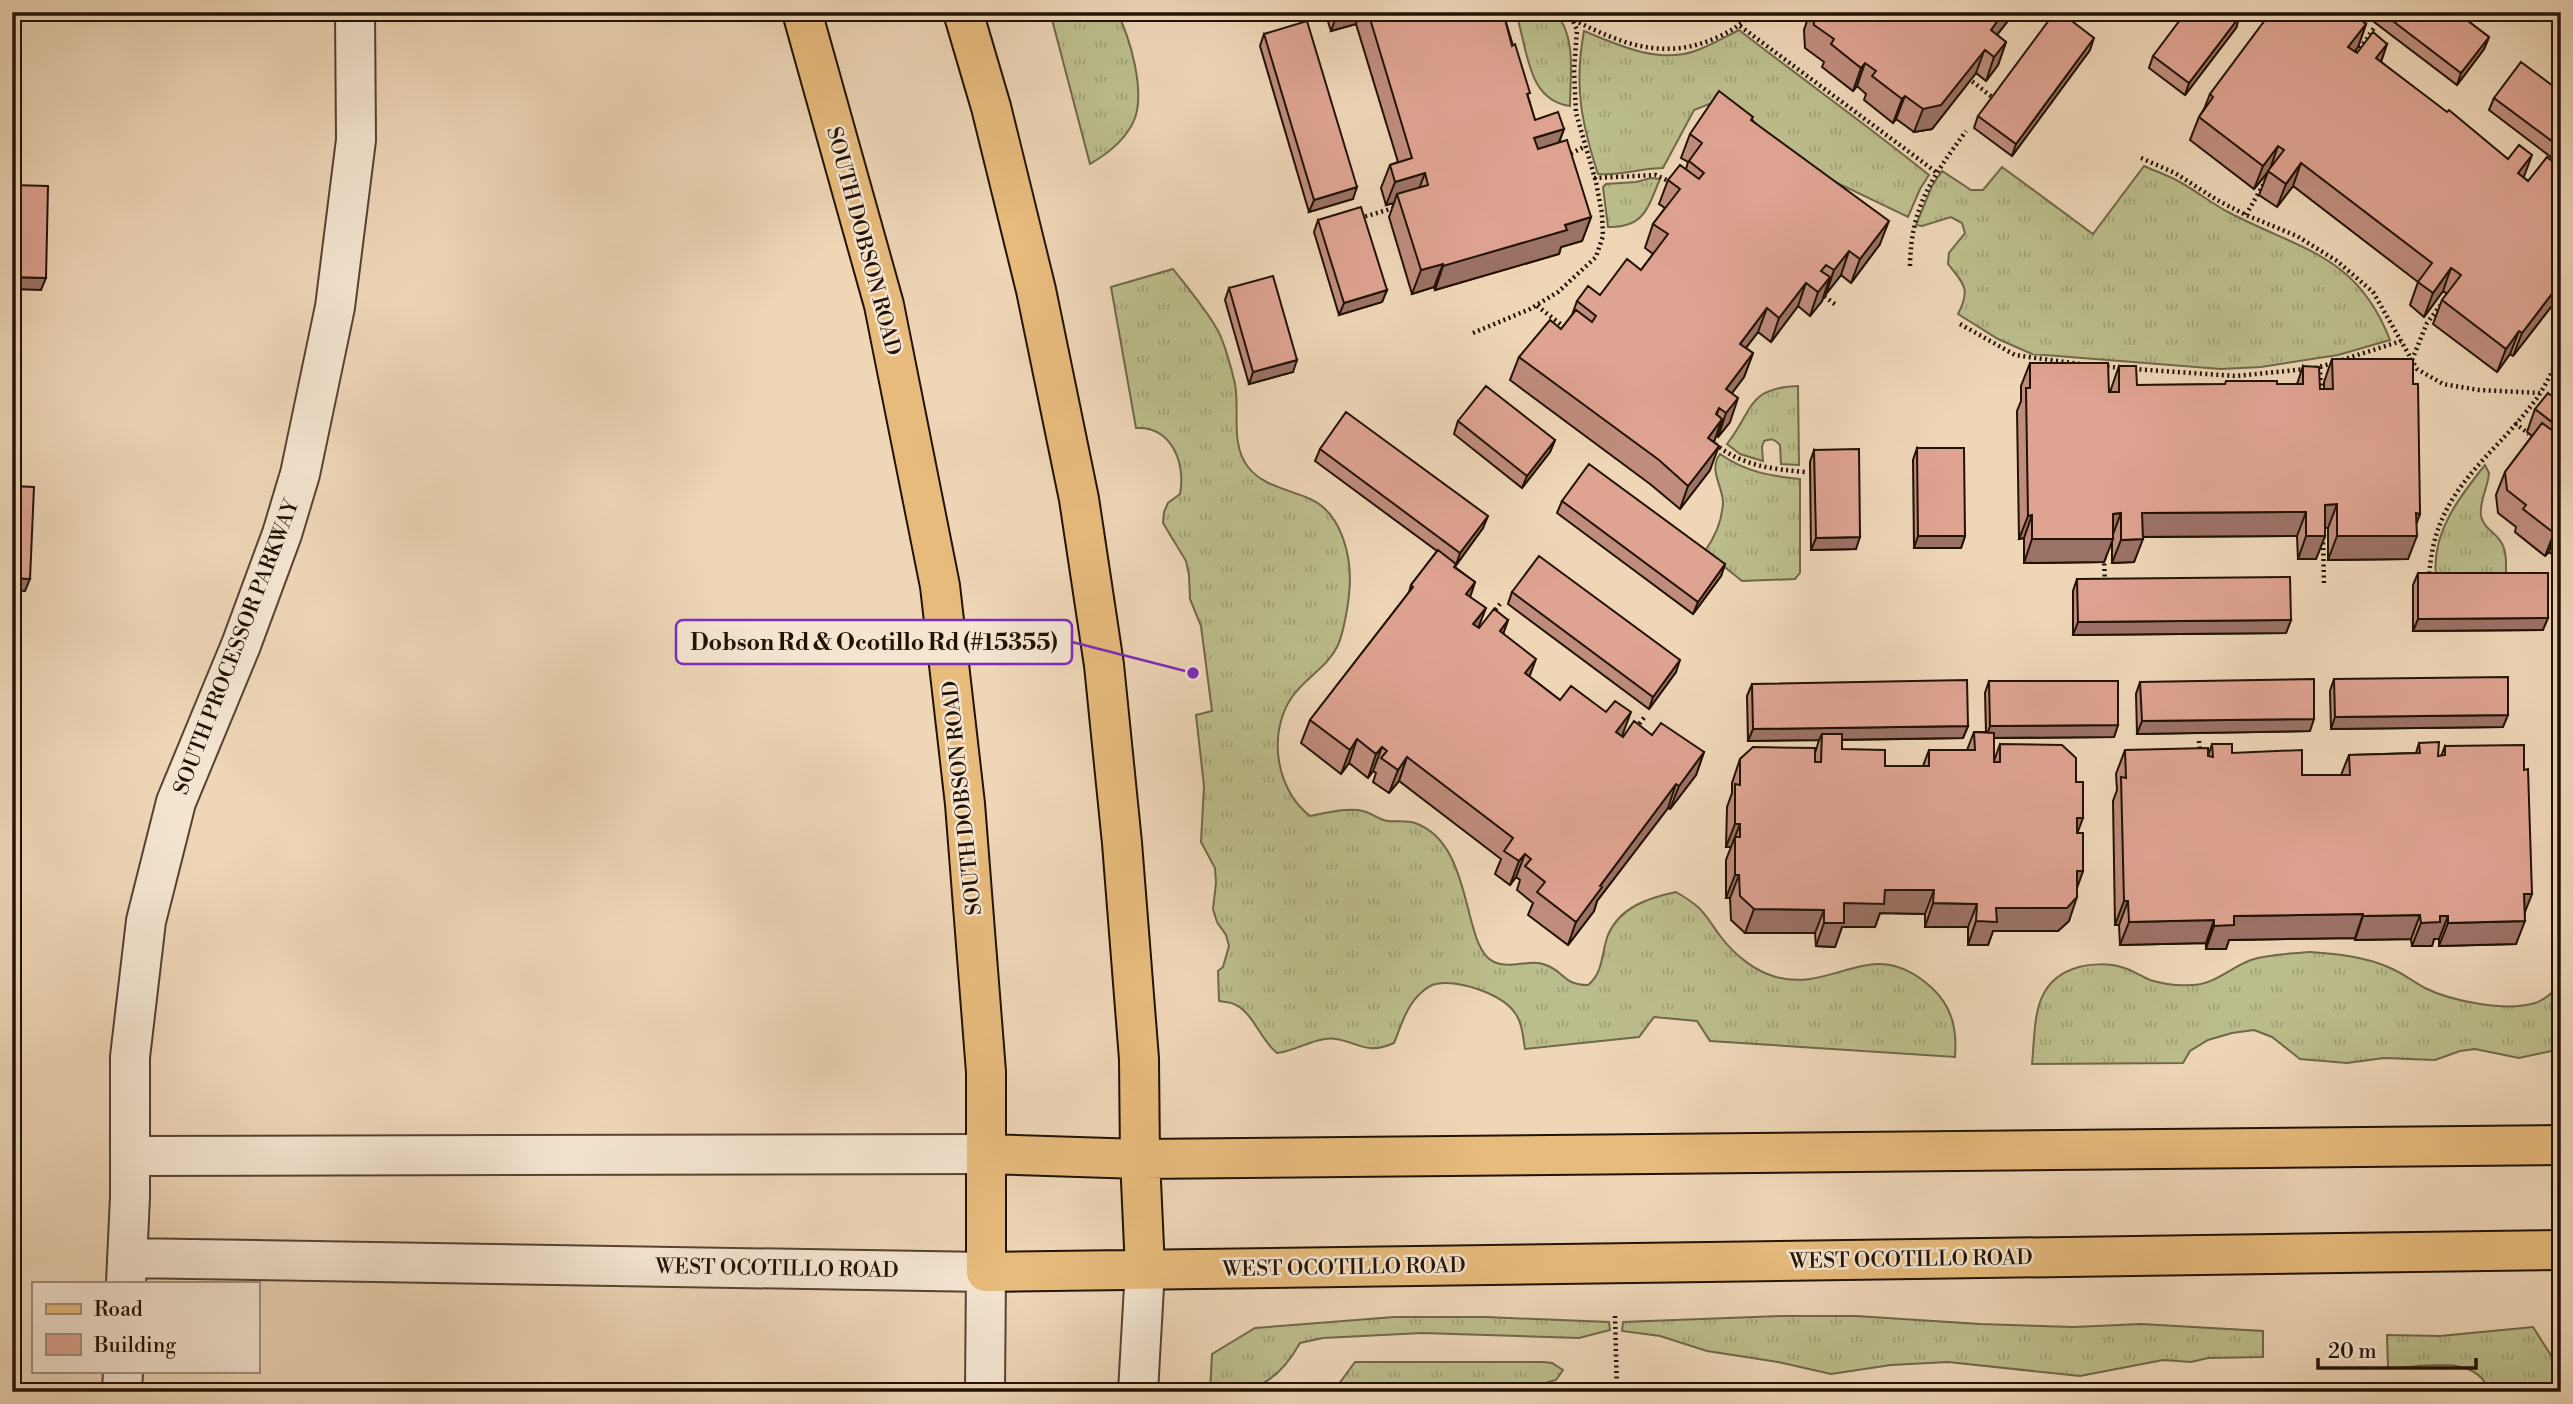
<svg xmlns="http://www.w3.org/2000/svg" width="2573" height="1404" viewBox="0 0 2573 1404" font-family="'Libre Bodoni',serif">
	<defs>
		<pattern id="grass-tufts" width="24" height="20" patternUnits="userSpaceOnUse" patternTransform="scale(1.75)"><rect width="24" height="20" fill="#bcbd8c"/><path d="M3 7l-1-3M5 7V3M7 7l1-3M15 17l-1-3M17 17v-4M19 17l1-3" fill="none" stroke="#a1a177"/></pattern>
	</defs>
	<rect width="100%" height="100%" fill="#eed6b7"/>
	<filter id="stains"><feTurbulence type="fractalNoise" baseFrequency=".00286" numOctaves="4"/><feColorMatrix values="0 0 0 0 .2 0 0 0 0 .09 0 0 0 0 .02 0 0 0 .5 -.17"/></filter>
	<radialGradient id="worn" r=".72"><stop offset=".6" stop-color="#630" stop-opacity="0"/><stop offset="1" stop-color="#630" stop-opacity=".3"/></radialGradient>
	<!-- grass -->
	<path fill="url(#grass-tufts)" stroke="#6f6848" stroke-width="2" d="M1050 12H1117C1130 38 1145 89 1135 118 1127 139 1109 153 1090 164Z
		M1518 12H1555C1577 37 1570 75 1570 106 1530 101 1528 56 1519 24Z
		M1739 30C1802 79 1867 125 1929 175L1920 189 1908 217 1833 181 1735 110 1709 104 1694 110 1663 168C1641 168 1620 176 1598 174 1581 122 1574 85 1584 31 1618 45 1658 64 1695 51 1710 46 1725 37 1739 30Z
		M2144 166C2155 171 2167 175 2178 181 2195 190 2211 203 2228 212 2300 250 2357 254 2390 340L2338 355 2261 367 2221 369 2032 354 1998 339 1958 314C1971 289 1964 284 1948 264L1949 253 1965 233 1962 223 1951 217 1922 226 1916 225 1932 186 1942 171 1971 190H1983L2002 167 2093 234Z
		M1651 178 1660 179C1647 209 1645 227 1608 227L1603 187 1606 184 1636 182Z
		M1173 269C1188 288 1205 308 1217 329 1224 341 1232 370 1235 384 1240 411 1230 444 1248 467 1263 486 1287 489 1308 498 1343 512 1353 560 1349 594 1348 607 1343 634 1338 645 1328 667 1305 678 1292 697 1267 733 1276 790 1310 816 1326 813 1348 807 1363 811 1372 813 1379 820 1388 821 1396 822 1407 820 1415 823 1475 844 1461 948 1494 962 1511 970 1529 958 1546 965 1565 972 1563 985 1588 985 1604 972 1601 953 1608 935 1620 907 1648 898 1676 892 1683 896 1691 901 1698 907 1707 915 1713 927 1721 937 1734 954 1754 971 1776 977 1837 993 1872 932 1933 989 1953 1008 1957 1031 1955 1057L1710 1041 1697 1021 1654 1017 1639 1037 1525 1049C1523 1037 1522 1022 1515 1013 1502 994 1458 979 1436 984 1432 984 1425 989 1422 992 1407 1004 1401 1026 1394 1043 1367 1055 1360 1043 1336 1039 1316 1036 1297 1051 1277 1053 1261 1041 1254 1014 1236 1005 1232 1002 1224 1002 1219 1001L1218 971 1223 967 1229 946 1226 935 1217 922 1213 909 1216 883 1215 868 1201 842 1204 786 1196 715 1212 711 1201 626 1190 599 1189 575 1186 561 1163 523 1164 512 1168 503 1180 494C1186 464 1172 426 1136 428L1111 287Z
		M1798 386 1799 465 1781 464 1780 445C1775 439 1771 438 1764 441L1762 447 1763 461 1740 454 1727 444C1754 410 1746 388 1798 386Z
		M1720 454C1746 472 1770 476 1800 479V573L1795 579 1742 581 1705 551C1715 537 1722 521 1723 503 1723 486 1708 470 1720 454Z
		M2485 465 2489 473C2488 488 2479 501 2481 516 2484 529 2495 532 2501 542 2507 551 2506 564 2506 575L2436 576C2431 533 2460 496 2485 465Z
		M2309 952C2335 954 2363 956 2388 967 2401 972 2412 981 2425 988 2451 1001 2506 1012 2535 1003 2545 1000 2553 992 2561 985V1049L2519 1058 2475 1049 2460 1051 2435 1060 2384 1058 2347 1063 2300 1059 2272 1037 2254 1030 2232 1033 2208 1040 2190 1051 2183 1063 2032 1064C2036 1024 2031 980 2079 967 2090 964 2109 963 2121 967 2131 969 2140 976 2150 980 2163 984 2179 986 2192 985 2214 985 2231 967 2251 960 2269 954 2290 954 2309 952Z
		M1782 1316H1856L1980 1324 2074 1327 2141 1324 2263 1331V1357L2208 1358 2191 1362 2163 1360 2080 1376 1948 1362 1891 1365 1831 1374 1778 1362 1707 1351 1660 1336 1622 1331 1623 1322Z
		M1394 1317H1486L1609 1322 1610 1330 1579 1338 1422 1333 1323 1338 1300 1343C1277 1384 1255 1392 1210 1392L1212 1354 1255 1328Z
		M2533 1327 2561 1371V1392H2489C2478 1351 2417 1369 2388 1368L2387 1335 2440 1336Z
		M1355 1362H1543L1552 1363 1563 1370 1556 1380 1545 1383 1542 1392H1333Z"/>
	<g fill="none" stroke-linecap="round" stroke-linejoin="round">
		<defs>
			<path id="minor" d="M130 1156 987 1154
				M127 1258 986 1272 985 1392
				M126 1283 130 1197V1057L146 921 176 802 241 645 282 534 300 474 335 307 356 140 355 12
				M122 1392 123 1371
				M1138 1392 1145 1269"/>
			<path id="major" d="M802 12 884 305 940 586 965 804 986 1072V1272L2561 1250
				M963 12 991 107 1036 290 1079 499 1104 665 1122 843 1139 1059 1140 1159 1145 1269
				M987 1154 1140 1159 2561 1145"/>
		</defs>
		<!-- minor casing -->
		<use href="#minor" stroke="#554331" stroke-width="42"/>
		<!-- major casing -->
		<use href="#major" stroke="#221204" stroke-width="42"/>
		<!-- path -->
		<path stroke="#221204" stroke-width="4.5" stroke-dasharray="2 3.5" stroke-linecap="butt" d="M1300 15 1309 12
			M1574 20C1623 45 1666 61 1718 37 1733 30 1742 24 1753 12
			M1740 26 1936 172
			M2357 53 2374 28
			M1968 78 1992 97
			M1566 156 1584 147
			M2141 158 2175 173 2217 200 2246 215 2297 236 2337 261 2373 292 2417 369 2443 384 2479 390 2540 393
			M1594 178 1656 175 1673 183
			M2246 215 2266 180
			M1360 218 1397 207
			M1910 266C1911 206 1932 178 1966 131
			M1820 293 1836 305
			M1537 306 1567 329
			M1960 324 2015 355 2080 364
			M1473 333 1530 309 1558 292 1596 257 1603 236 1602 214 1596 182 1576 113 1574 70 1577 30 1572 19 1564 12
			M2342 360 2401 341
			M2412 360 2427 323 2443 302
			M2102 366 2121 368
			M2320 367 2321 392
			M2315 368 2333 363
			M2134 369 2236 376 2306 369
			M2515 423 2529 434
			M1715 444C1743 466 1771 469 1806 472
			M2323 537 2324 585
			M2104 558 2105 584
			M2429 579C2433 489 2490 462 2537 398 2546 385 2553 369 2561 355
			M1492 614 1500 604
			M1636 728 1646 715
			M2199 741 2200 754
			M1615 1316 1617 1392"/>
		<!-- minor -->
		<use href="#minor" stroke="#f4e4d0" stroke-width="38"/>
		<!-- major -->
		<use href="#major" stroke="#e7bb7c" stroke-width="38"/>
	</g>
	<!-- wall -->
	<path fill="#bf8c7d" stroke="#221204" stroke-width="2" d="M1325 12H1503L1535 120 1564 129 1559 143 1591 217 1582 241 1561 247 1559 254 1435 290 1434 287 1412 294 1389 217 1394 203 1386 205 1381 188 1390 165 1398 162 1356 24 1331 31Z
		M1810 12H2010L2007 22 1997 35 2006 42 1998 65 1986 81 1976 73 1932 129 1914 132 1896 119 1893 123 1864 100 1866 94 1857 86 1853 91 1822 67 1824 62 1805 48 1804 30Z
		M2361 12H2456L2489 37 2484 49 2457 85Z
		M2539 12H2561V28Z
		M2366 24 2358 47 2355 51 2357 53 2387 44 2381 62 2528 181 2561 168V294L2513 356 2510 354 2497 372 2433 324 2442 300 2447 294 2443 291 2424 317 2410 305 2418 282 2293 186 2277 207 2259 195 2268 172 2254 189 2190 140 2199 117 2204 109 2210 94Z
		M2236 28 2185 95 2149 68 2153 56Z
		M1264 34 1353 199 1309 212 1260 46Z
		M2090 50 2012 156 1974 128 1978 116Z
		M2561 92 2560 164 2489 110 2494 98Z
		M1752 120 1880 244 1851 283 1841 275 1826 294 1824 293 1822 301 1810 316 1798 306 1771 342 1758 332 1746 348 1753 353 1744 377 1732 393 1730 422 1718 437 1716 435 1714 442 1710 470 1680 509 1650 484 1510 380 1519 357 1561 329 1572 315 1577 301 1600 295 1641 270 1653 254 1645 248 1653 224 1665 208 1659 204 1668 180 1686 169 1688 162 1681 158 1690 134Z
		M1318 220 1387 290 1382 302 1339 315 1314 232Z
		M1229 288 1293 372 1249 384 1225 300Z
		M2332 359 2413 384 2420 514 2416 523 2408 559 2328 560V528H2325V536L2316 559H2298L2297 536 2143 537 2134 562 2112 563V540L2104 562 2024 563V538L2019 539 2017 411 2021 401V386L2030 363 2109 392H2110L2119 366 2137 385 2297 384 2303 366 2320 389H2324V382Z
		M2561 401V568L2556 565 2558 559 2549 552 2545 556 2515 532 2516 527 2498 513 2496 495 2505 472 2532 436 2527 432 2535 409 2560 402Z
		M1458 421 1555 440 1550 452 1522 488 1454 434Z
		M1917 448 1965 536 1961 548H1914L1913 460Z
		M1320 449 1483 528 1455 567 1475 582 1470 597 1479 628 1508 620 1503 634 1530 677 1560 700 1622 736 1652 735 1704 752 1696 775 1670 809 1668 808 1597 901 1594 911 1568 945 1528 915 1533 903 1517 890 1520 880 1516 877 1510 885 1495 874 1501 859 1399 781 1389 793 1373 782 1376 773 1373 771 1368 778 1349 763 1341 774 1301 743 1310 720 1409 592 1411 585 1437 551 1315 461Z
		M1814 450 1856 549 1811 550 1810 462Z
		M1562 501 1725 564 1721 576 1693 614 1557 513Z
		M2418 573 2543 630 2413 631V585Z
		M2077 579 2291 620 2286 633 2073 635V591Z
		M1512 592 1676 672 1649 709 1508 604Z
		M2334 679 2503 727 2331 729 2330 691Z
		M1989 681 2118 725 2114 737 1994 738V761L2000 744 2076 782 2078 833 2083 871 2077 886 2069 921 2058 931H1993L1988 945H1968V927H1925V914L1880 913 1875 927H1842L1835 947 1816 946 1815 933H1745L1731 920 1730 898H1726V860L1731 847H1726L1727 807 1732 793V783L1740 759 1815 753 1819 740 1748 741 1747 696 1752 684 1968 726 1963 738 1842 740V749L1885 766H1923L1929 750H1967L1974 732H1986L1985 693Z
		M2140 682 2310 731 2137 734 2136 694Z
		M2419 743 2438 756H2441L2445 746 2525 913 2516 944 2439 946V939H2434L2432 946H2412L2411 939 2355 940V938L2229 940 2226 949H2206V943L2120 945 2119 925H2115L2113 801 2117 790 2116 774 2125 750 2208 756 2212 744 2232 753 2302 775H2341L2349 755 2416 753Z"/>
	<!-- shaded-wall -->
	<path fill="#9b7266" stroke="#221204" stroke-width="2" d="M1338 12H1360L1356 24 1331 31Z
		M2004 12H2010L2007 22 1984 51 1976 73 1932 129 1914 132 1923 109 1991 30Z
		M2240 16 2236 28 2185 95 2189 83Z
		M2366 24 2358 47 2340 70 2348 47Z
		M2489 37 2484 49 2457 85 2461 73Z
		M2094 38 2090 50 2012 156 2016 144Z
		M2006 42 1998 65 1986 81 1994 57Z
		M2387 44 2379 67 2376 58Z
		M1865 63 1857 86 1853 91 1861 68Z
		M1905 96 1896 119 1893 123 1902 99Z
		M1564 129 1555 152 1526 161 1534 138Z
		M2278 146 2270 169 2254 189 2263 166Z
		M2532 155 2523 179 2518 173Z
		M2301 163 2293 186 2277 207 2286 184Z
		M1425 173 1416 197 1397 194 1394 203 1386 205 1395 182Z
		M1357 187 1353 199 1309 212 1314 200Z
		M1591 217 1582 241 1561 247 1559 254 1435 290 1443 266 1565 225Z
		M1889 221 1880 244 1851 283 1860 259Z
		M1849 251 1841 275 1826 294 1834 270Z
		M1443 264 1434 287 1412 294 1421 270Z
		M2451 268 2443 291 2424 317 2433 293Z
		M12 277 46 278 41 290 12 289Z
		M1830 277 1822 301 1810 316 1818 292Z
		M2561 282V294L2513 356 2522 333Z
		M1806 283 1798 306 1771 342 1779 318Z
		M1387 290 1382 302 1339 315 1344 303Z
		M1767 308 1758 332 1731 367 1740 344Z
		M2519 331 2510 354 2497 372 2506 349Z
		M1753 353 1744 377 1720 409 1719 408 1711 431 1707 437 1726 389Z
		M1297 360 1293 372 1249 384 1253 372Z
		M1738 398 1730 422 1718 437 1726 413Z
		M1722 419 1714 442 1708 438Z
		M1555 440 1550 452 1522 488 1527 476Z
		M1719 446 1710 470 1680 509 1688 486Z
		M2337 504 2328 528H2316L2325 505Z
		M2306 512 2297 536 2134 537 2142 513Z
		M2121 513 2112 537 2113 514Z
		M2416 513 2420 514 2412 536H2417L2408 559 2328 560 2337 536Z
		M2032 515 2024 538 2019 539 2028 516Z
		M1488 516 1483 528 1456 565 1460 553Z
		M2557 528 2549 552 2545 556 2554 533Z
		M1918 536H1965L1961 548H1914Z
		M2306 536H2325L2316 559H2298Z
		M1860 537 1856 549 1811 550 1816 538Z
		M2032 539H2113L2104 562 2024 563Z
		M2143 539 2134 562 2112 563 2121 540Z
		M1725 564 1721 576 1693 614 1698 602Z
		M12 578 30 579 25 591 12 590Z
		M1475 582 1467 606 1466 594Z
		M1486 608 1477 631 1473 624Z
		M2548 618 2543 630 2413 631 2418 619Z
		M1508 620 1500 643V631Z
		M2291 620 2286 633 2073 635 2078 622Z
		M1536 659 1527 683 1525 673Z
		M1680 660 1676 672 1649 709 1653 697Z
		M1631 712 1622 736 1607 755 1616 732Z
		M2508 715 2503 727 2331 729 2335 717Z
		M2314 719 2310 731 2137 734 2142 721Z
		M2118 725 2114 737 1986 738 1990 726Z
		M1968 726 1963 738 1822 740V734L1819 740 1748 741 1753 729Z
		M1357 739 1349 763 1341 774 1350 750Z
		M1382 747 1373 771 1368 778 1376 754Z
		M1704 752 1696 775 1670 809 1679 786Z
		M1407 757 1399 781 1389 793 1398 770Z
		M1676 784 1668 808 1597 901 1594 911 1568 945 1576 922 1600 886Z
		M2077 818H2083L2074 842Z
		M1735 824H1740L1731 847H1726Z
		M1525 854 1516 877 1510 885 1519 861Z
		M2077 871H2083L2075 894Z
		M1735 875H1739L1730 898H1726Z
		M1885 890H1934L1925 914 1880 913 1875 927H1842L1835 947 1816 946 1824 923 1844 903Z
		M2524 894H2532L2523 917Z
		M2077 897 2069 921 2058 931H1993L1988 945H1968L1976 921 1996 908Z
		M2124 901H2128L2119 925H2115Z
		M1933 903 1977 904 1968 927H1925Z
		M1754 909 1824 910 1815 933H1745Z
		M2363 914 2355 938 2229 940 2226 949H2206L2214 926 2234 916Z
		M2420 915 2411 939 2355 940 2363 916Z
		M2440 916H2448L2439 939H2434L2432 946H2412L2421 923Z
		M2214 920 2206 943 2120 945 2129 922Z
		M2525 921 2516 944 2439 946 2448 923Z"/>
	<!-- building -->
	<path fill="#dea391" stroke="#221204" stroke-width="2" d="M1368 12H1503L1512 46 1515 44 1530 93 1527 94 1535 120 1558 112 1564 129 1534 138 1538 149 1567 140 1591 217 1565 225 1567 230 1443 266V264L1421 270 1397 194 1428 185 1425 173 1395 182 1390 165 1412 158Z
		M1813 12H2004L1991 30 2006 42 1994 57 1985 50 1941 105 1923 109 1905 96 1902 99 1872 76 1876 71 1865 63 1861 68 1831 44 1834 39 1814 25Z
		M2055 12H2060L2094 38 2016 144 1978 116Z
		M2186 12H2235L2240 16 2189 83 2153 56Z
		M2271 12H2351L2366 24 2348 47 2357 53 2373 32 2387 44 2376 58 2447 112 2449 110 2508 159 2519 145 2532 155 2518 173 2528 181 2547 157 2561 168V282L2522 333 2519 331 2506 349 2442 300 2461 275 2451 268 2433 293 2418 282 2432 263 2301 163 2286 184 2268 171 2284 150 2278 146 2263 166 2199 117 2213 97 2210 94Z
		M2381 12H2456L2489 37 2461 73Z
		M1307 21 1357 187 1314 200 1264 34Z
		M2521 62 2561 92V148L2494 98Z
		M1719 91 1753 117 1751 120 1889 221 1860 259 1849 251 1834 270 1826 265 1821 271 1830 277 1818 292 1806 283 1779 318 1767 308 1740 344 1753 353 1726 389 1738 398 1726 413 1719 408 1716 414 1722 419 1708 438 1719 446 1688 486 1659 460 1519 357 1550 320 1561 329 1576 310 1592 322 1596 316 1577 301 1588 286 1600 295 1627 259 1641 270 1668 234 1653 224 1680 189 1668 180 1680 165 1699 179 1704 173 1689 161 1702 143 1690 134Z
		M12 185 48 186 46 278 12 277Z
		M1361 207 1387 290 1344 303 1318 220Z
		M1273 276 1297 360 1253 372 1229 288Z
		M2332 359H2413V384H2418L2420 514 2416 513 2417 536H2337V504L2325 505V536H2306V512L2142 513 2143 539 2121 540V513L2113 514V539H2032V515L2028 516 2026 388H2030V363H2108L2109 392H2119V366H2136L2137 385 2225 384 2226 381H2277V384H2303V366L2319 367 2320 389H2333Z
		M1486 386 1555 440 1527 476 1458 421Z
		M2548 393 2560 402 2561 401V531L2557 528 2554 533 2523 509 2526 505 2507 490 2505 472 2542 423 2553 431 2557 426 2535 409Z
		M1346 412 1488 516 1460 553 1320 449Z
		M1917 448H1964L1965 536H1918Z
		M1859 449 1860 537 1816 538 1814 450Z
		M1589 464 1725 564 1698 602 1562 501Z
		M12 486 34 487 30 579 12 578Z
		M1438 550 1456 564 1454 567 1475 582 1466 594 1486 608 1473 624 1479 628 1494 609 1508 620 1500 631 1536 659 1525 673 1560 700 1571 686 1606 712 1615 701 1631 712 1616 732 1623 737 1634 721 1652 735 1661 723 1704 752 1679 786 1676 784 1600 886 1602 887 1576 922 1537 892 1545 882 1525 866 1531 859 1525 854 1519 861 1504 851 1513 838 1407 757 1398 770 1381 758 1387 751 1382 747 1376 754 1357 739 1350 750 1310 720 1413 587 1411 585Z
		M1539 556 1680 660 1653 697 1512 592Z
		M2418 573H2548V618L2418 619Z
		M2290 577 2291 620 2078 622 2077 579Z
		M2508 677V715L2335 717 2334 679Z
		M2314 679V719L2142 721 2140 682Z
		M1967 680 1968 726 1753 729 1752 684Z
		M1989 681H2118V725L1990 726Z
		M1974 732 1994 733V762H2000V744L2062 745 2076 758V782H2083V818H2077V833H2083V871H2077V897L2067 908H1996L1997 922 1976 921 1977 904 1933 903 1934 890H1885L1884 904 1844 903V923H1824V910L1754 909 1740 896 1739 875H1735V837H1740V824H1735V784L1740 785V759L1753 747 1815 748V762H1821L1822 734H1842V749L1885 750V766H1929V750H1975Z
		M2439 742 2438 756 2445 755V746L2524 745V770L2528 769 2532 894H2524L2525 921 2448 923V916H2440V922L2421 923 2420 915 2363 916V914L2234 916V925L2214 926V920L2129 922 2128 901H2124L2121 777 2126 778 2125 750 2208 748V756L2213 757 2212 744H2232V753L2302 750V775H2350L2349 755 2420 753 2419 743Z"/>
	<g text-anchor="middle" stroke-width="5" stroke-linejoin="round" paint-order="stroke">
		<!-- street labels -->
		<g font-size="21" fill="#221204" stroke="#f4e4d0">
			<text transform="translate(864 241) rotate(75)" y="7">SOUTH DOBSON ROAD</text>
			<text transform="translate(236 647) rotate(-69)" y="7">SOUTH PROCESSOR PARKWAY</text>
			<text transform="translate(962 798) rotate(-96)" y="7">SOUTH DOBSON ROAD</text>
			<text transform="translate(1911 1259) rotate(-1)" y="7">WEST OCOTILLO ROAD</text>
			<text transform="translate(1344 1267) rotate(-1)" y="7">WEST OCOTILLO ROAD</text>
			<text transform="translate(777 1268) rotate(1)" y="7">WEST OCOTILLO ROAD</text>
		</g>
	</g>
	<!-- callouts -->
	<path fill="none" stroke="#7b2cbf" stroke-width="2.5" d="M1193 673L1072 642"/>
	<circle fill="#7b2cbf" stroke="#f4e4d0" stroke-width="2.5" cx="1193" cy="673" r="7"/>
	<rect fill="#f4e4d0" stroke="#7b2cbf" stroke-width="2.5" x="676" y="620" width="396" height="44" rx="7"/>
	<g font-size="23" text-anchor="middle" font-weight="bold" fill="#221204">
		<text x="874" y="650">Dobson Rd &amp; Ocotillo Rd (#15355)</text>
	</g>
	<!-- margin -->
	<rect width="2573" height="1404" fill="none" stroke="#eed6b7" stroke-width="42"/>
	<rect x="14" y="14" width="2545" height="1376" fill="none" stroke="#221204" stroke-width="3.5"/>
	<rect x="21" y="21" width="2531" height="1362" fill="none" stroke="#221204" stroke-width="2"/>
	<!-- legend -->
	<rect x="32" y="1282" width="228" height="91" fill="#f4e4d0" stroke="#a0907e" stroke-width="2"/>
	<rect x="46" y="1304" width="35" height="10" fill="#e7bb7c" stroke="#a0907e" stroke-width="2"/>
	<text x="94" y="1316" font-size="21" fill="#221204">Road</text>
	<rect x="46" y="1334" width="35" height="21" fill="#dea391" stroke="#a0907e" stroke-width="2"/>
	<text x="94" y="1352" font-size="21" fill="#221204">Building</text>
	<!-- scale -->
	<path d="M2318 1358v10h158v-10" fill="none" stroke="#221204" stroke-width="3.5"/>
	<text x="2328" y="1358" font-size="21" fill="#221204" stroke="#f4e4d0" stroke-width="5" paint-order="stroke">20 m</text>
	<rect width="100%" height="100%" filter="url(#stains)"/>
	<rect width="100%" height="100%" fill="url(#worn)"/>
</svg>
